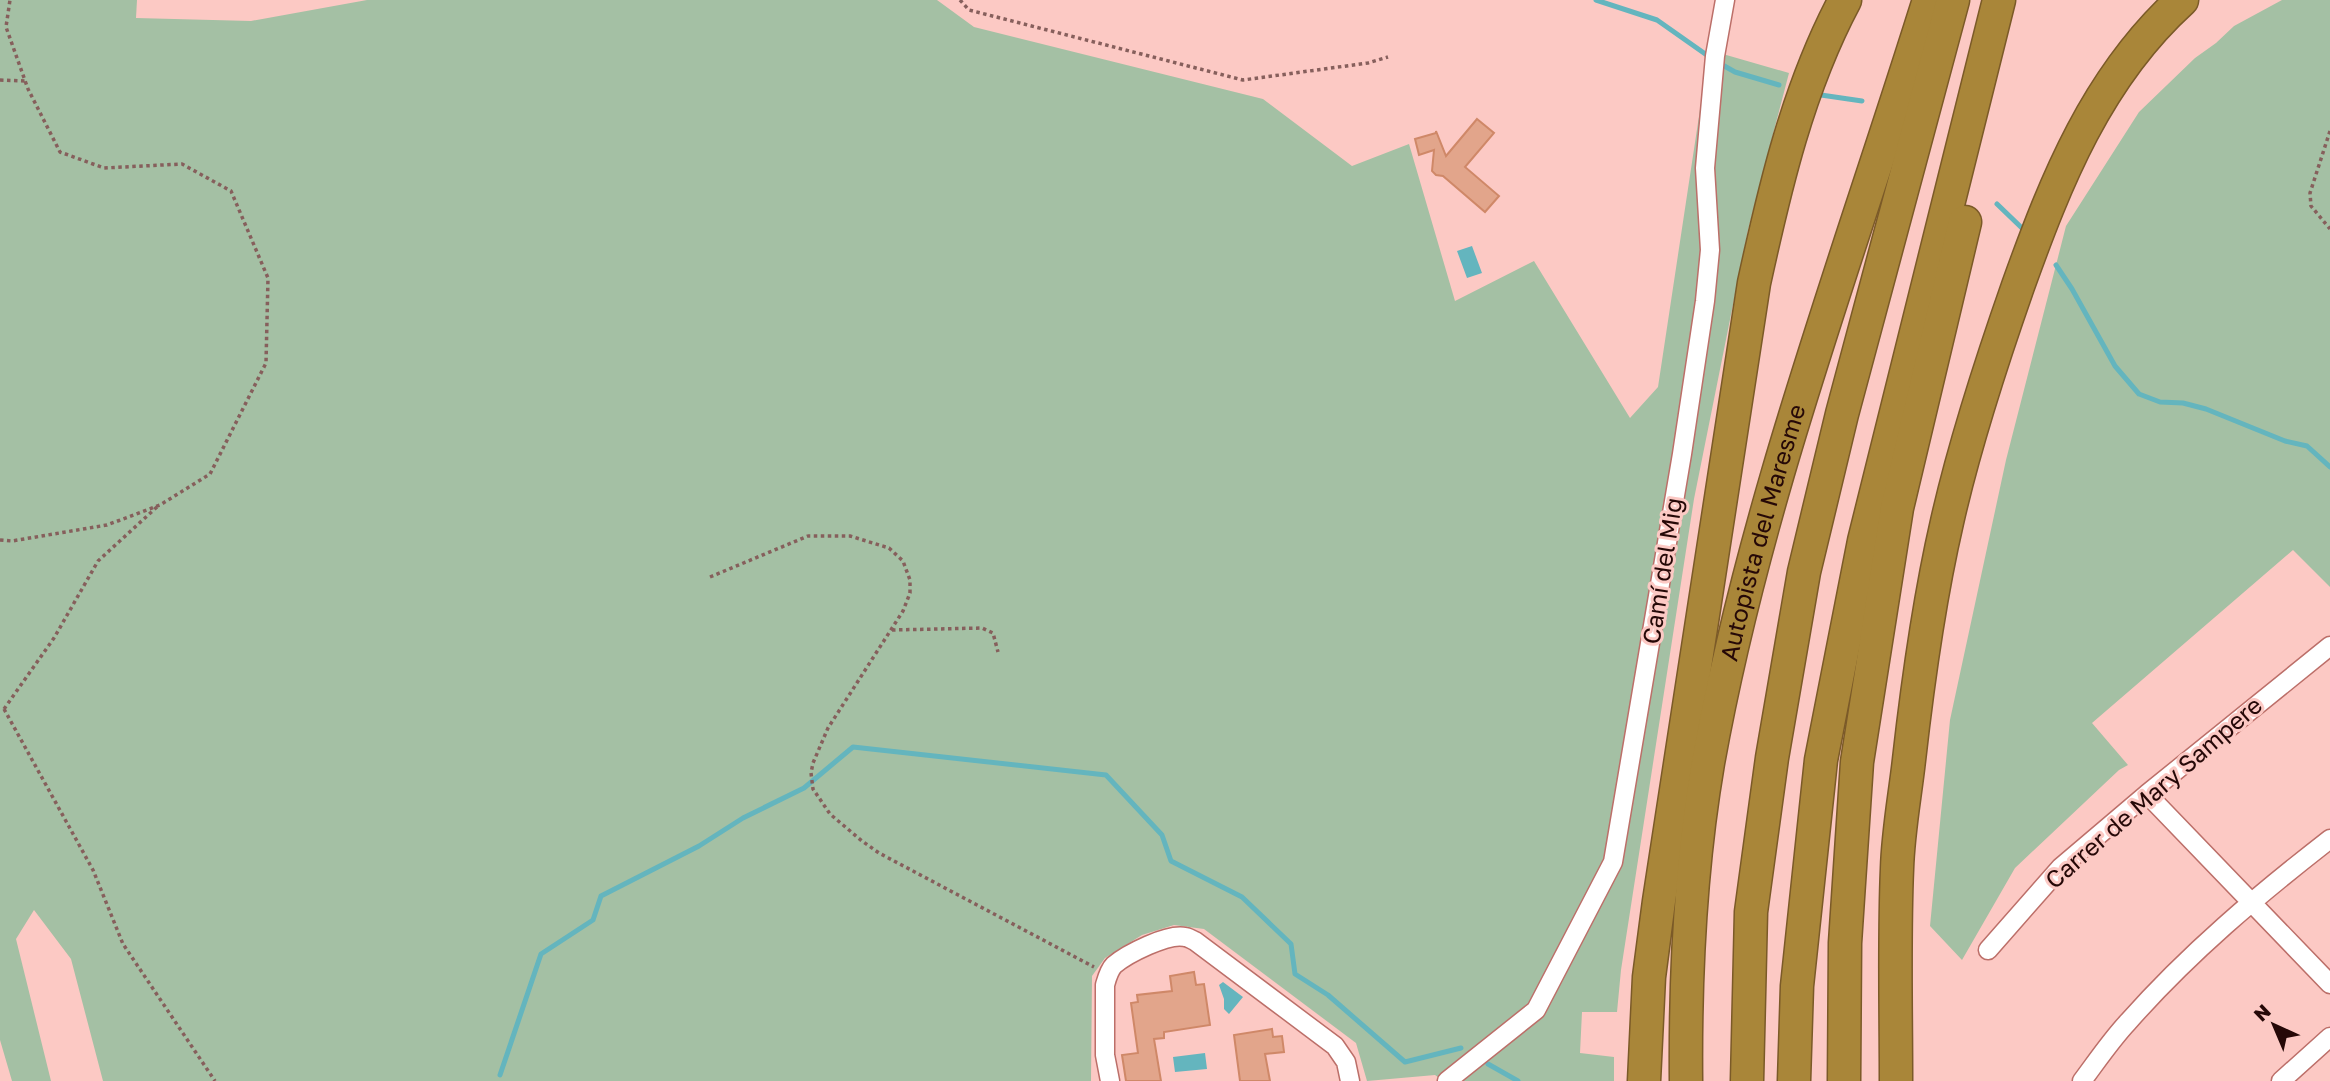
<svg xmlns="http://www.w3.org/2000/svg" width="2330" height="1081" viewBox="0 0 2330 1081" font-family="'Golos Text',sans-serif">
	<rect width="100%" height="100%" fill="#fcc9c4"/>
	<!-- green -->
	<path fill="#a4c0a4" d="M0 0H137L136 18 251 21 367 0H937L974 27 1263 99 1352 166 1409 144 1455 301 1534 261 1630 418 1658 387 1709 50 1789 73 1748 230 1694 499 1621 970 1617 1012H1582L1580 1053 1614 1057V1081H1444L1435 1075 1367 1081 1356 1043 1204 929 1174 925 1142 935 1105 958 1092 976 1091 1081H103L71 959 34 910 16 939 51 1081H12L0 1040Z
		M2282 0H2330V587L2293 550 2092 723 2128 765 2119 770 2015 868 1962 960 1930 926 1950 720 2006 460 2066 226 2139 112 2195 58 2216 43 2234 26Z"/>
	<!-- water -->
	<path fill="#64b5be" d="M1472 246 1482 273 1467 278 1457 251Z
		M1223 982 1243 997 1229 1014 1224 1009V999L1219 985Z
		M1205 1053 1207 1069 1175 1072 1173 1057Z"/>
	<g fill="none" stroke-linecap="round" stroke-linejoin="round">
		<!-- stream -->
		<path stroke="#64b5be" stroke-width="5" d="M1596 0 1657 20 1711 58
			M1719 63 1735 72 1779 85
			M1821 95 1862 101
			M1997 204 2024 230
			M2056 265 2072 289 2115 366 2139 394 2160 402 2183 403 2206 409 2285 441 2307 446 2330 467
			M1488 1064 1518 1081
			M500 1075 541 954 593 920 601 896 699 846 743 818 804 788 853 747 1106 775 1162 835 1171 861 1242 897 1291 944 1295 974 1328 995 1405 1062 1461 1048"/>
	</g>
	<!-- building -->
	<path fill="#e2a58b" stroke="#cf8868" stroke-width="2" d="M1477 119 1494 133 1465 167 1499 196 1485 212 1443 176 1436 175 1432 171 1434 150 1419 155 1415 139 1436 133V131L1446 156Z
		M1194 972 1196 985 1204 984 1210 1025 1164 1032V1038L1154 1039 1161 1081H1126L1122 1055 1138 1053 1131 1003 1138 1002 1137 995 1172 991 1170 976Z
		M1272 1029 1273 1037 1282 1036 1284 1052 1265 1054 1270 1081H1240L1234 1035Z"/>
	<g fill="none" stroke-linecap="round" stroke-linejoin="round">
		<defs>
			<path id="street" d="M2147 794 2330 984
				M1988 950 2061 867 2147 794 2330 646
				M1110 1081 1105 1055V985C1107 978 1109 970 1114 965 1127 954 1168 933 1185 937 1188 937 1192 940 1195 941L1335 1046 1346 1062 1350 1081
				M1447 1081 1536 1010 1613 862 1682 454 1705 301 1710 250 1705 168 1715 56 1725 0
				M2082 1081C2097 1061 2111 1040 2128 1022 2189 953 2258 895 2330 839
				M2281 1081 2330 1037"/>
			<g id="highway">
				<path d="M1644 1081 1649 977 1659 901 1754 283C1775 187 1798 88 1845 0"/>
				<path id="s1" d="M1686 1081C1685 975 1690 868 1708 763 1755 502 1850 253 1929 0"/>
				<path d="M1747 1081 1751 912 1772 758 1804 572 1842 414 1953 0"/>
				<path d="M1794 1081 1797 986 1821 760 1864 541 1999 0"/>
				<path d="M1844 1081 1845 943 1857 762 1897 508 1965 222"/>
				<path d="M1896 1081C1896 1010 1894 939 1897 869 1898 832 1905 796 1909 760 1918 680 1929 600 1947 522 1965 442 1991 363 2018 286 2056 180 2097 77 2182 0"/>
			</g>
		</defs>
		<!-- street casing -->
		<use href="#street" stroke="#bc6f69" stroke-width="21"/>
		<!-- highway casing -->
		<use href="#highway" stroke="#7b5a28" stroke-width="35"/>
		<!-- path -->
		<path stroke="#865f5c" stroke-width="3.5" stroke-dasharray="3.5 3.5" stroke-linecap="butt" d="M960 0 969 10 1243 80 1368 63 1388 57
			M0 80 25 81
			M2330 131 2310 193 2311 206 2330 229
			M0 540 12 541 107 525 160 505 210 474 266 363 268 278 231 191 182 164 104 168 60 152 28 89 6 27 10 0
			M710 577 808 536H850L889 548 903 561 910 580V593L903 611 828 728 813 763 811 773 813 789 830 814 862 841 879 853 1094 967
			M892 630 982 628 993 633 998 652
			M4 709 93 870 123 944 215 1081
			M4 709 54 638 98 561 158 506"/>
		<!-- street -->
		<use href="#street" stroke="#fff" stroke-width="18"/>
		<!-- highway -->
		<use href="#highway" stroke="#a98639" stroke-width="32"/>
	</g>
	<g text-anchor="middle" stroke-width="6" stroke-linejoin="round" paint-order="stroke">
		<!-- street labels -->
		<g font-size="24" fill="#250807" stroke="#fcc9c4">
			<text dy="8" stroke="none"><textPath href="#s1" startOffset="556">Autopista del Maresme</textPath></text>
			<text transform="translate(1663 571) rotate(-81)" y="8">Camí del Mig</text>
			<text transform="translate(2154 793) rotate(-41)" y="8">Carrer de Mary Sampere</text>
		</g>
	</g>
	<!-- north arrow -->
	<g transform="translate(2274 1025) rotate(316)" stroke="#fcc9c4" stroke-width="5" paint-order="stroke">
	<path d="M0-5L12 26L0 18L-12 26Z" fill="#250807"/>
	<text y="-10" font-size="19" font-weight="bold" text-anchor="middle" fill="#250807">N</text>
	</g>
</svg>
